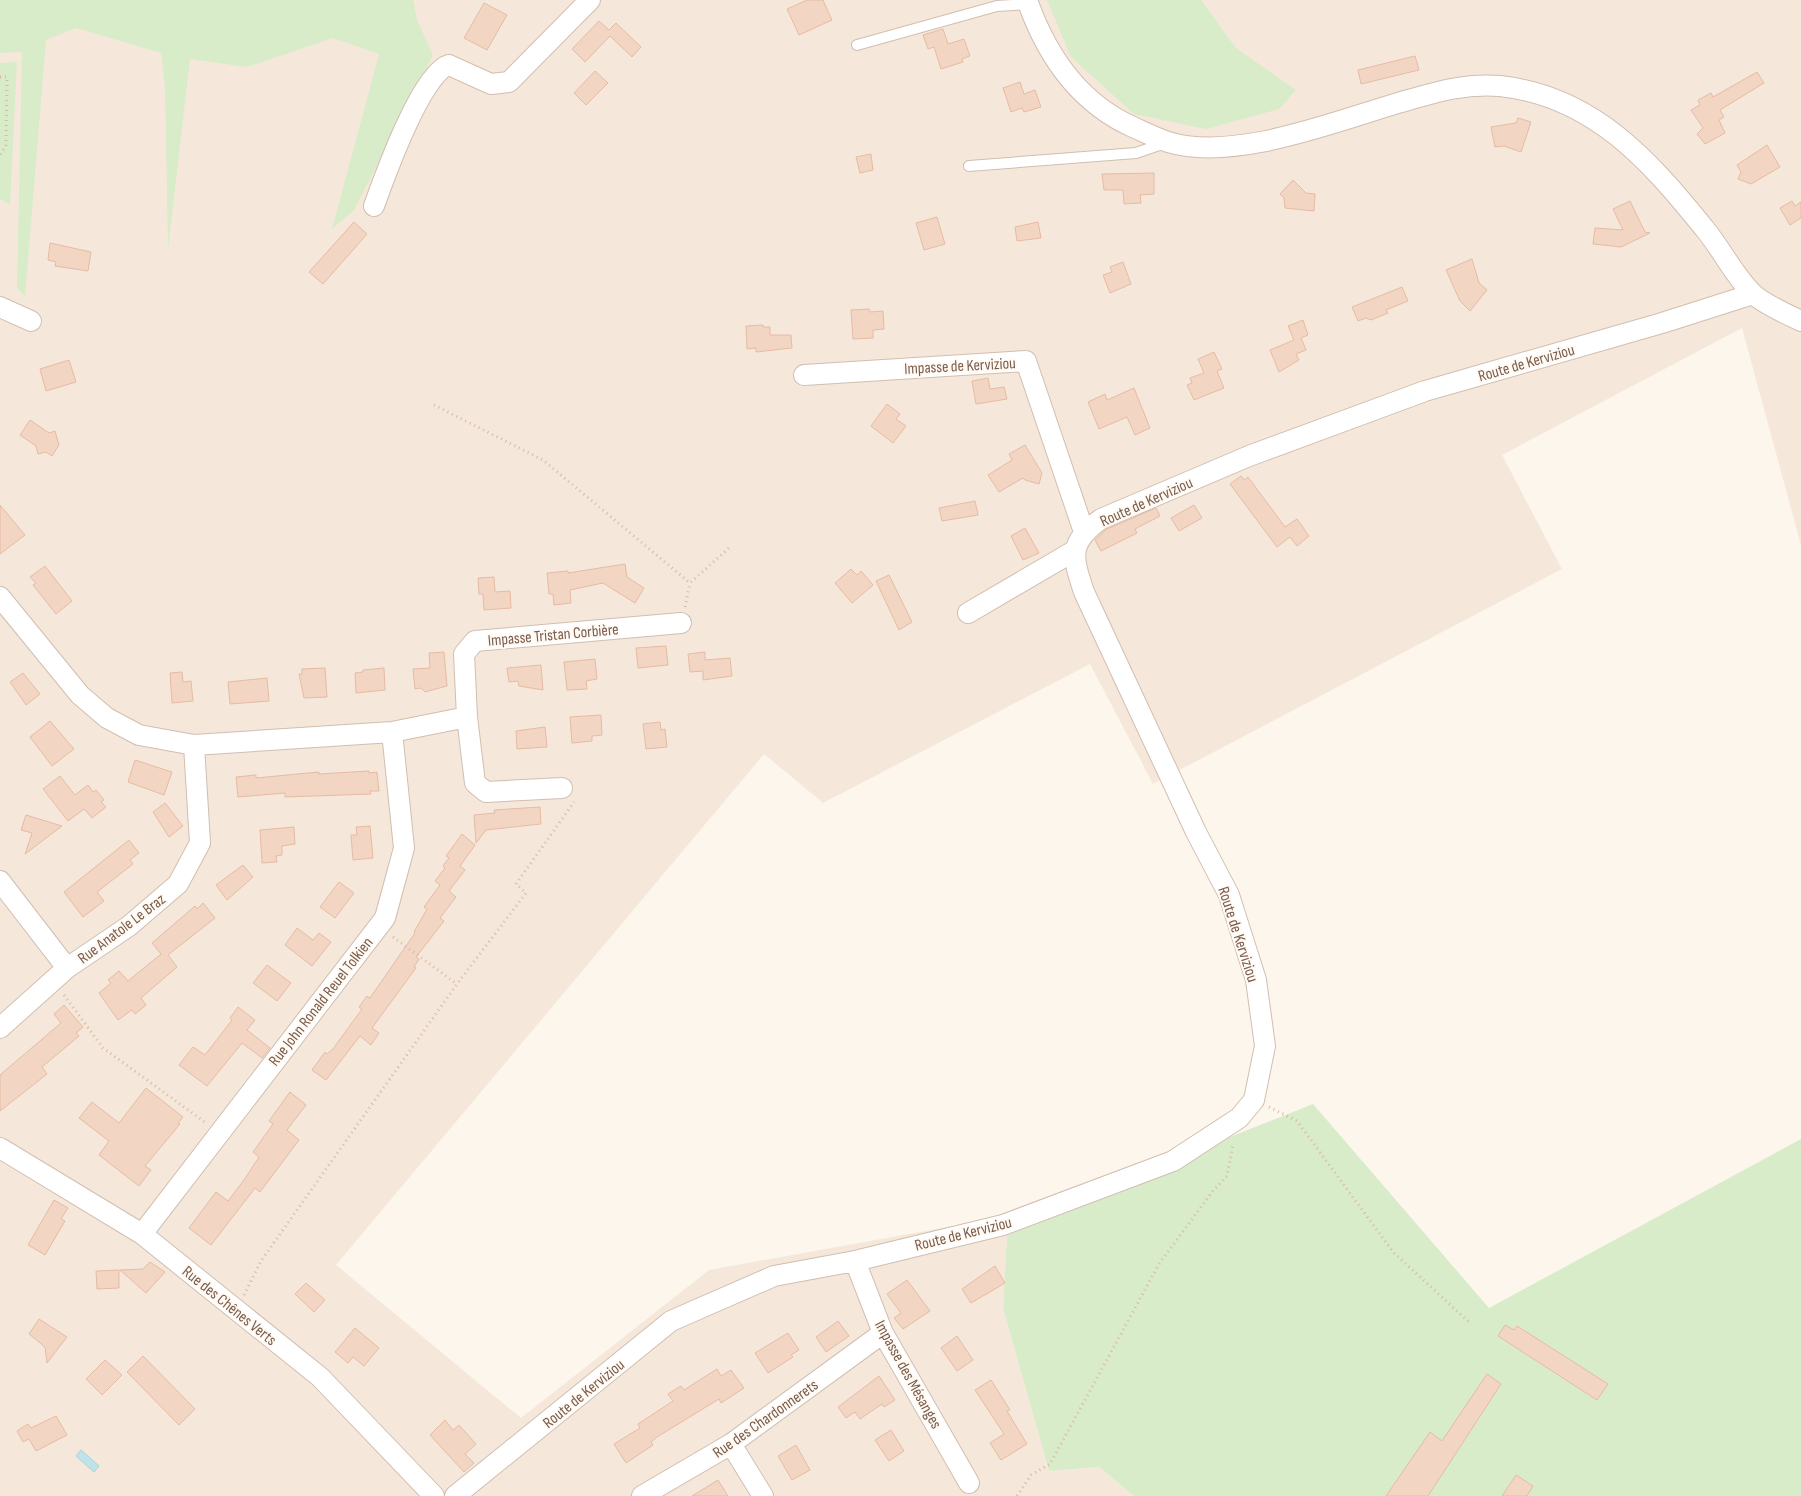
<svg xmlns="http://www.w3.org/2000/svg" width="1801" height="1496" viewBox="0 0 1801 1496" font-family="'Sofia Sans Condensed',sans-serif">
	<rect width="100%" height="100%" fill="#fdf6ec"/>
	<!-- residential -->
	<path fill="#f5e8da" d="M0 0H1801V545L1742 328 1502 455 1562 569 1153 784 1090 664 823 803 764 754 336 1265 521 1418 709 1270 1052 1208 1007 1236 1003 1308 1049 1471 1099 1467 1134 1496H0Z"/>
	<!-- green -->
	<path fill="#d8ecc9" d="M0 0H413L417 20 433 55 354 210 332 229 379 54 333 38 247 67 190 59 168 249 165 87 161 53 76 28 46 40 25 297 17 288 22 52 0 53Z
		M1047 0H1201L1236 48 1296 90 1279 109 1206 129 1134 114 1071 57Z
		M17 62 10 205 0 199V63Z
		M1313 1104 1489 1308 1801 1139V1496H1134L1099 1467 1049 1471 1003 1308 1007 1236 1052 1208Z"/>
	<!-- water -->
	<path fill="#bfe3e8" stroke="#a5d3da" d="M81 1450 99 1466 94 1472 76 1456Z"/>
	<!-- building -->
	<path fill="#f3d5c3" stroke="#e6bba3" d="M807 0H823L832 20 799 35 787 9Z
		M484 3 507 15 487 50 464 38Z
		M599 21 609 30 616 23 641 47 632 57 610 36 585 62 572 49Z
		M943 29 948 44 964 39 970 56 962 59 963 62 941 69 934 47 928 49 923 35Z
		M1415 56 1419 70 1361 84 1358 70Z
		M595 71 608 83 586 105 574 93Z
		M1757 72 1764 83 1720 110 1724 117 1719 120 1725 133 1705 144 1697 134 1703 128 1691 110 1700 105 1698 100 1711 93 1713 97Z
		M1020 82 1024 94 1035 90 1041 107 1024 112 1022 108 1011 112 1003 88Z
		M1518 118 1531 122 1521 152 1504 146 1495 147 1491 127 1516 123Z
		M1767 145 1780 167 1751 184 1738 179 1741 172 1737 165Z
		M871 154 873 170 860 173 856 157Z
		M1154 173V194L1140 195 1141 203 1124 204 1123 190H1104L1102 174Z
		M1293 180 1306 193 1315 194 1314 211 1285 208 1284 198 1280 194Z
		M1630 201 1645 232 1650 233 1621 247 1593 244 1595 228 1623 230 1613 209Z
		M1792 201 1795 206 1801 202V218L1790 225 1780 208Z
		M937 217 945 244 924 250 916 223Z
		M354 222 367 234 323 284 309 272Z
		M1038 222 1041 238 1017 241 1015 227Z
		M50 243 91 252 88 271 55 266 56 262 48 260Z
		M1472 259 1479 283 1487 290 1470 311 1460 301 1446 270Z
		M1123 262 1131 284 1110 293 1103 275 1112 272 1110 267Z
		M1402 287 1408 301 1386 310 1388 313 1371 320 1366 318 1358 321 1352 307Z
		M869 309 870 312 883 311 884 329 873 330V338L853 339 851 310Z
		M1303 320 1308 335 1301 338 1306 350 1296 354 1299 360 1279 372 1270 350 1294 340 1288 326Z
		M763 325V327H770V335H791L792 348 756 352V348L747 349 746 326Z
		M1214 352 1222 369 1217 371 1224 388 1194 400 1187 385 1192 383 1190 378 1204 373 1198 359Z
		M69 360 76 382 46 391 40 369Z
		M988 378 990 389 1004 387 1007 399 976 404 972 381Z
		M1134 388 1150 428 1135 435 1127 417 1099 429 1088 402 1105 394 1107 400Z
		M887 404 900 414 896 419 906 426 893 443 871 426Z
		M30 420 49 433 55 431 59 445 52 456 46 452 38 454 36 446 20 435Z
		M1025 445 1042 473 1039 484 1025 480 1023 478 999 492 988 475 1012 460 1009 454Z
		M1241 476 1244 480 1248 477 1285 527 1297 519 1309 536 1297 546 1290 537 1277 547 1230 484Z
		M975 501 978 515 942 521 939 508Z
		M0 505 25 535 0 554Z
		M1194 505 1202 518 1179 531 1171 518Z
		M1156 508 1160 516 1135 529 1137 533 1101 551 1095 540 1107 529Z
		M1025 528 1039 553 1023 560 1011 536Z
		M625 564 627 577 644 588 635 603 603 583 570 590 571 603 554 605 553 594H549L547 573 568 571V573Z
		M45 566 72 601 56 614 33 585 36 583 30 577Z
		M851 569 857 575 861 571 873 585 852 603 835 583Z
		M889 575 912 622 899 630 876 581Z
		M494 577 495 592 510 591 511 608 484 610 483 594H479L478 578Z
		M666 646 668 665 638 668 636 648Z
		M444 652 447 686 425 692 421 688 415 689 413 669 430 668 429 653Z
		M705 652V660L730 658 732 676 703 680V671L690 672 688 654Z
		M595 659 597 679 586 681 587 689 567 690 564 662Z
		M541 665 543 690 519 686 518 681 509 682 507 668Z
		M325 668 327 697 304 698 299 674H302V669Z
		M384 668 385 690 356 693 355 673 363 672V670Z
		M182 672 183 682 191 681 193 701 172 703 170 673Z
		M23 673 40 694 26 705 10 682Z
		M267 678 269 701 230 704 228 682Z
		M601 715 602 735 592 736V741L572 743 570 717Z
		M50 721 74 749 52 766 30 737Z
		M660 722 661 730 665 729 667 747 646 749 643 724Z
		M545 727 547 747 517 749 516 731Z
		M135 760 172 772 164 795 128 782Z
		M369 771V773L377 772 379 791H370L371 794 285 797V793L238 797 236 777 256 775V778L319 772V774Z
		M60 776 75 795 88 785 93 792 96 790 104 800 101 802 106 807 92 818 84 809 68 821 43 789Z
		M165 803 183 826 169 837 153 812Z
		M540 807 541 824 486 830 476 843 474 815 495 813 494 810Z
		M26 815 62 826 25 854 32 833 21 830Z
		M370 826 373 858 353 860 351 835H357L356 827Z
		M294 827 295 844 282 846V855L276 856 277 862 262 863 260 830Z
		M462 834 475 845 460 866 465 870 449 891 456 897 440 918 444 921 416 957 419 959 414 967 416 968 372 1028 379 1033 371 1045 360 1036 326 1080 312 1070 325 1052 327 1054 333 1049 362 1009 359 1007 367 996 370 998 415 933 414 932 427 909 424 907 440 885 435 881 445 868 443 866 449 858 446 856Z
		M129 840 139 853 130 860 133 864 97 892 104 901 83 917 64 892Z
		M243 865 253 877 227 900 216 885Z
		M339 882 354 893 335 918 320 907Z
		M203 903 215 918 168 955 177 967 141 998 146 1005 135 1014 132 1010 118 1020 99 993 111 983 108 980 119 971 128 981 161 954 152 943 195 906 197 909Z
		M297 928 313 940 319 933 331 942 312 966 285 945Z
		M267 965 291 983 277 1001 253 983Z
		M64 1005 83 1027 76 1033 79 1036 42 1067 47 1074 0 1111V1075L61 1023 54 1014Z
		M238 1007 255 1020 247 1030 270 1048 262 1058 242 1043 207 1086 179 1065 193 1047 205 1055 232 1020 230 1018Z
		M146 1088 183 1117 178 1123 180 1124 145 1166 151 1170 139 1186 99 1155 109 1141 79 1118 92 1102 119 1123Z
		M290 1092 306 1105 287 1130 299 1140 260 1192 255 1188 211 1245 189 1228 216 1192 228 1201 244 1180 259 1157 253 1152 273 1124 269 1121Z
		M54 1200 68 1208 61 1219 65 1221 45 1255 28 1245Z
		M150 1262 165 1272 146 1293 120 1270 143 1269Z
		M995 1266 1005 1283 971 1303 962 1289Z
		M119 1270V1288L97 1289 96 1271Z
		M907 1280 930 1311 903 1329 894 1318 901 1313 887 1294Z
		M306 1283 325 1300 314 1312 295 1294Z
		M39 1319 67 1337 47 1363 45 1347 29 1334Z
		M838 1321 849 1336 826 1352 816 1337Z
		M1505 1325 1514 1330 1517 1326 1608 1384 1597 1400 1498 1336Z
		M355 1328 379 1348 364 1366 353 1357 348 1363 335 1352Z
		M788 1333 799 1350 791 1355 793 1357 768 1373 755 1353Z
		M957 1336 973 1360 957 1371 941 1348Z
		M143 1356 195 1409 179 1425 127 1372Z
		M105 1360 122 1375 102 1395 86 1379Z
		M717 1369 721 1376 731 1370 744 1388 721 1403 719 1399 657 1437 651 1442 653 1445 626 1463 614 1444 640 1428 638 1424 673 1401 668 1394 681 1386 684 1390Z
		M1487 1374 1501 1384 1428 1496H1386L1430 1432 1442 1441Z
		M879 1376 895 1400 884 1407 882 1404 860 1419 855 1412 846 1418 838 1407Z
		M991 1380 1010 1410 1007 1411 1027 1444 1001 1460 990 1443 1004 1434 975 1390Z
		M56 1416 67 1435 36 1451 29 1439 23 1442 17 1431 28 1424 31 1428Z
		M445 1420 453 1430 459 1425 476 1444 465 1454 474 1463 464 1472 430 1435Z
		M891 1430 904 1451 889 1461 875 1440Z
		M796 1445 810 1470 792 1480 778 1456Z
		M1516 1475 1533 1486 1527 1496H1502Z
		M718 1480 728 1496H692Z"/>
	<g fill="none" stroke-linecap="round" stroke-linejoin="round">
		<defs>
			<path id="lane" d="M857 45 997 6 1028 4
				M969 166 1136 153 1165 143"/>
			<path id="street" d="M1027 0C1046 54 1079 103 1133 127 1144 132 1156 138 1168 142 1233 162 1334 122 1398 103 1433 93 1463 83 1500 86 1593 96 1649 160 1704 228 1721 248 1733 274 1752 293 1762 303 1788 315 1801 321
				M374 206C384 178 422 72 449 65L491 84 509 82 590 0
				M0 307 31 321
				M804 375 1026 361 1084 532
				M0 597 80 695 107 718 139 735 194 745 392 732 404 848 385 918 142 1234
				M968 613 1074 551
				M392 732 467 717
				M562 788 486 792 475 783 467 717 464 654 475 641 681 623
				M0 881 67 968
				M0 1028 67 968 129 926 178 884 200 843 194 745
				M0 1148 142 1234 320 1377 434 1496
				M855 1261 883 1333 969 1483
				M731 1444 763 1496
				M455 1496 671 1321 774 1276 855 1261 1003 1225 1173 1161 1239 1118 1254 1100 1265 1046 1256 980 1229 895 1196 832 1084 592C1072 556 1068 543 1101 519L1249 456 1425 391 1662 323 1753 294
				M642 1496 731 1444 883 1333"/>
		</defs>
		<!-- lane casing -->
		<use href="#lane" stroke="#d1beb0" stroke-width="12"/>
		<!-- street casing -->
		<use href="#street" stroke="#d1beb0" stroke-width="22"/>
		<!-- path -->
		<path stroke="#d9b8a5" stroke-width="3" stroke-dasharray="1 4" stroke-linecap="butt" d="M0 77H7L6 145 0 155
			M434 405 543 460 690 583 730 547
			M685 607 690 583
			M393 937 457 984
			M64 995 103 1048 206 1123
			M1269 1107 1297 1121 1393 1252 1470 1323
			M244 1295 261 1261 457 984 526 893 516 884 574 802
			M1017 1496 1031 1475 1050 1464 1159 1264 1212 1192 1227 1176 1233 1144"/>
		<!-- lane -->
		<use href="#lane" stroke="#fff" stroke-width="10"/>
		<!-- street -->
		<use href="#street" stroke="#fff" stroke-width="20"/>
	</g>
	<g text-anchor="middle" stroke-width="4" stroke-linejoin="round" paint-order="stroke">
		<!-- street labels -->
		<g font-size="16" fill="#7a5c4d" stroke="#fffaf3">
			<text transform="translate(1526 362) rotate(-16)" y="6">Route de Kerviziou</text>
			<text transform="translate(960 365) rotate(-3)" y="6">Impasse de Kerviziou</text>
			<text transform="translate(1146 501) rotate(-24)" y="6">Route de Kerviziou</text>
			<text transform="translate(553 634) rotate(-5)" y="6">Impasse Tristan Corbière</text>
			<text transform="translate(121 928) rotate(-37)" y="6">Rue Anatole Le Braz</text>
			<text transform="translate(1239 934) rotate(72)" y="6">Route de Kerviziou</text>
			<text transform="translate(320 1001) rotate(-52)" y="6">Rue John Ronald Reuel Tolkien</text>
			<text transform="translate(963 1233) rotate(-14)" y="6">Route de Kerviziou</text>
			<text transform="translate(230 1305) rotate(39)" y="6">Rue des Chênes Verts</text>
			<text transform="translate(909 1374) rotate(61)" y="6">Impasse des Mésanges</text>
			<text transform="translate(583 1393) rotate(-39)" y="6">Route de Kerviziou</text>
			<text transform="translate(765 1418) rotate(-35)" y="6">Rue des Chardonnerets</text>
		</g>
	</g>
</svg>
